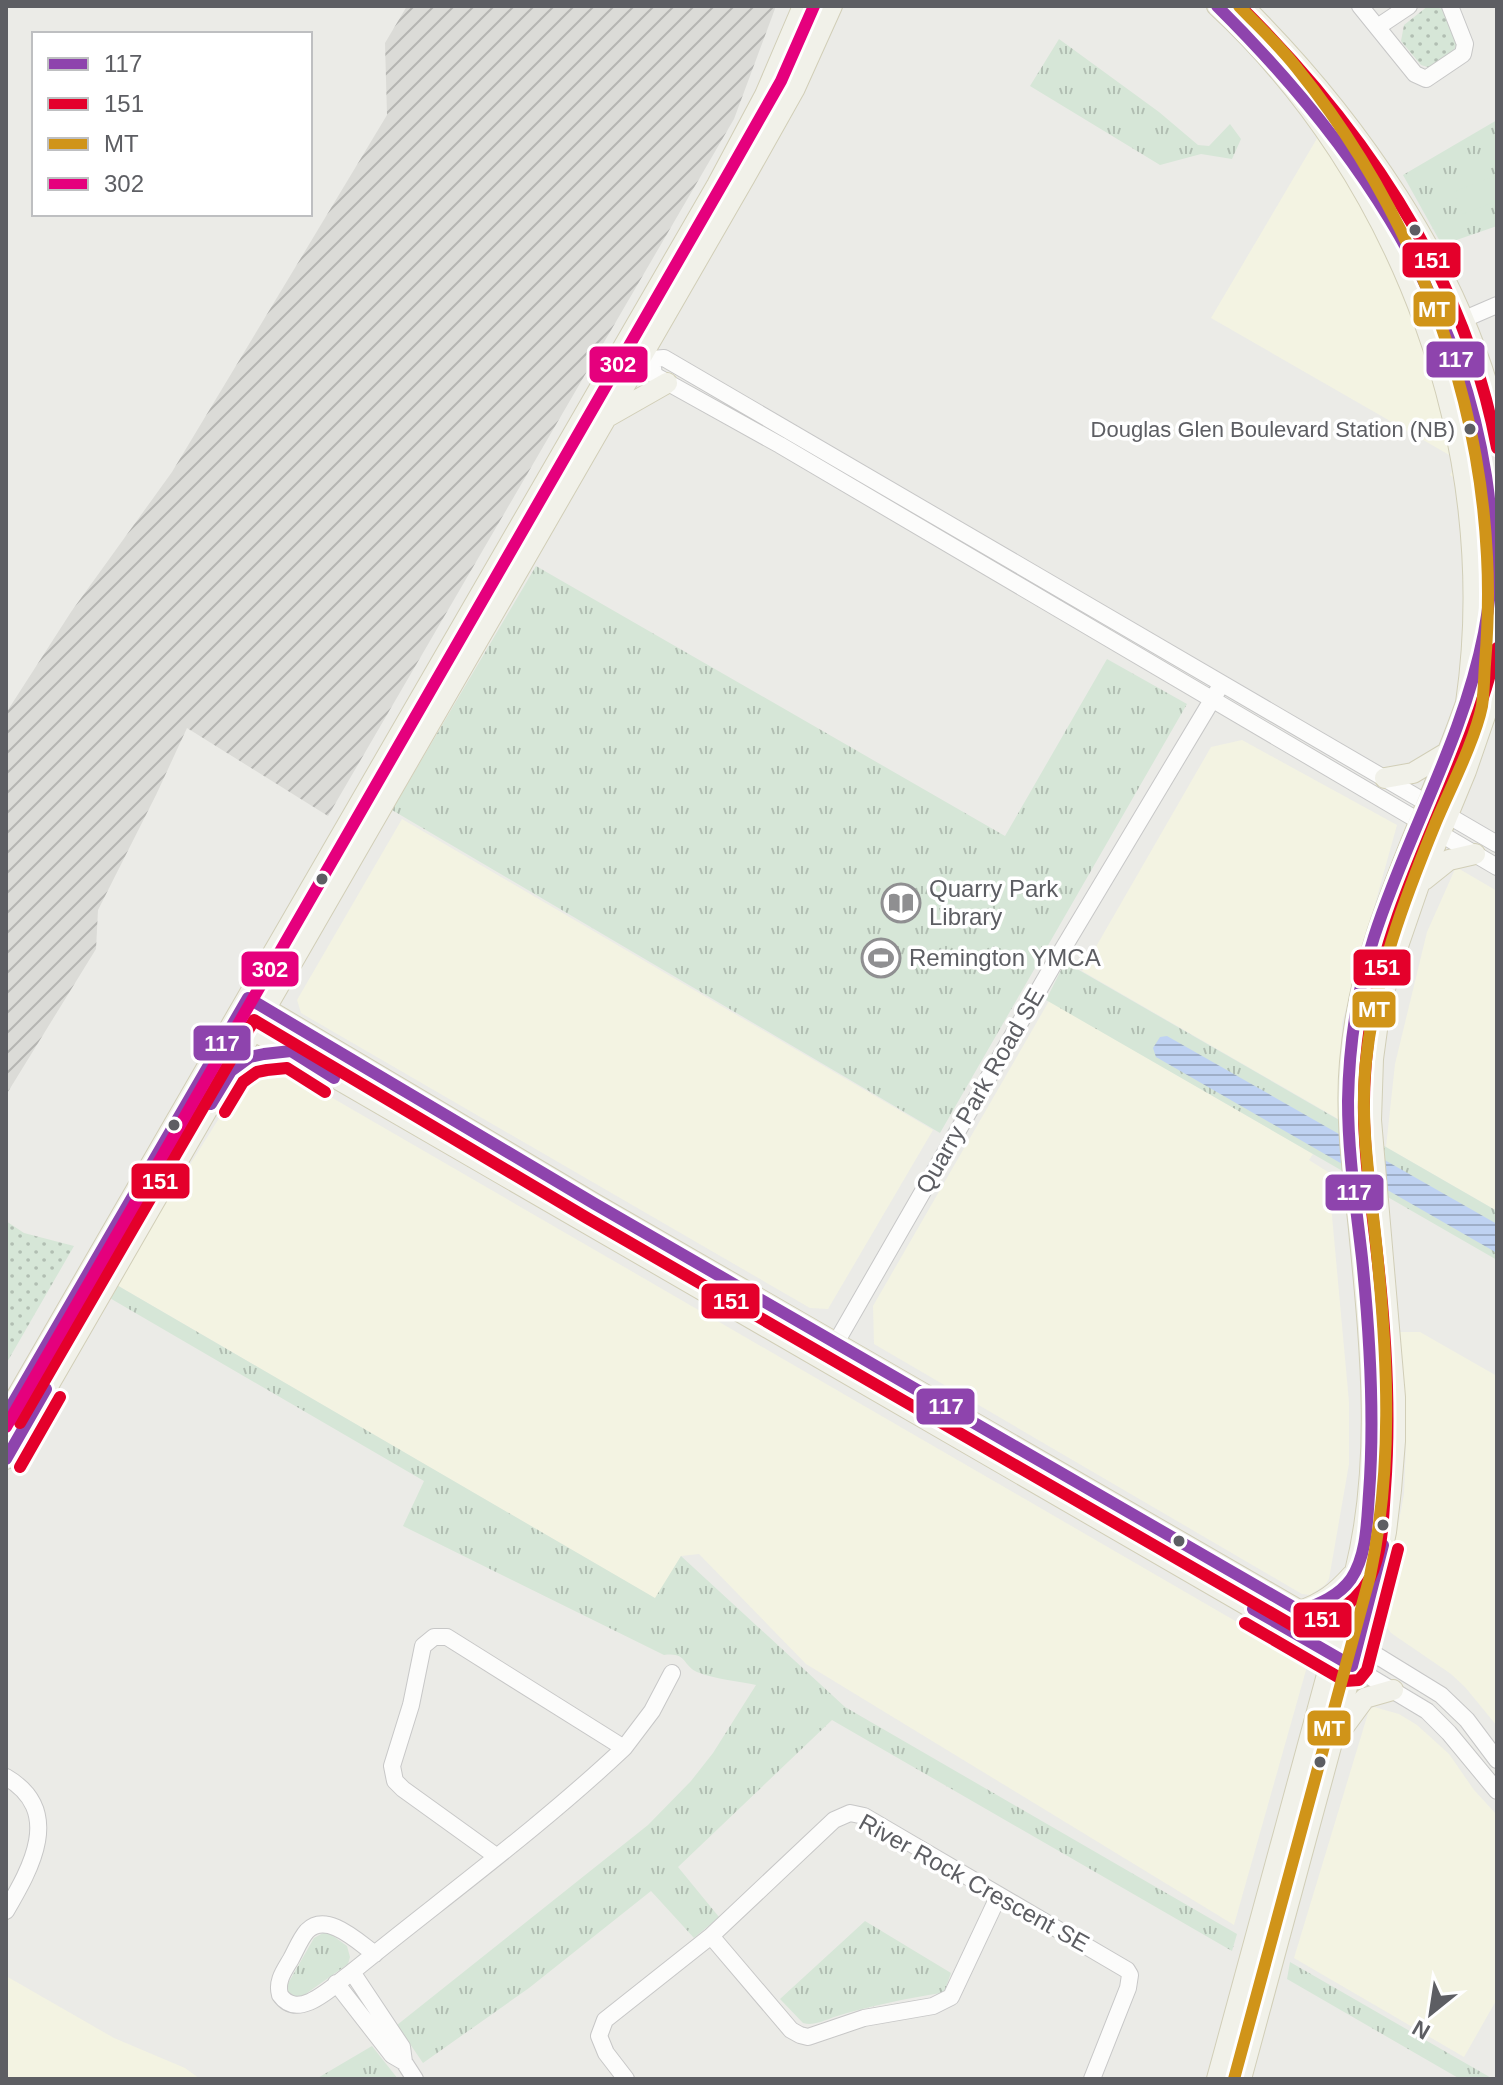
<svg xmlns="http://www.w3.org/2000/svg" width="1503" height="2085" viewBox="0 0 1503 2085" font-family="Arial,sans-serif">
	<defs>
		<pattern id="industrial-furrows" width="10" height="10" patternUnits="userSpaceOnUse" patternTransform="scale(2)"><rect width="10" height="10" fill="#dbdbd7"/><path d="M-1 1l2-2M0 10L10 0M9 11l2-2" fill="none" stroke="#b5b5b2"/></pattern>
		<pattern id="grass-dots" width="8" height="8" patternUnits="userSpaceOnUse" patternTransform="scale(2)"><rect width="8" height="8" fill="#d6e6d7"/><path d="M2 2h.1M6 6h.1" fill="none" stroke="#b1beb2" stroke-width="1.8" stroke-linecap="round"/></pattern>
		<pattern id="park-tufts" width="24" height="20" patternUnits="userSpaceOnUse" patternTransform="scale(2)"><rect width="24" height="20" fill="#d6e6d7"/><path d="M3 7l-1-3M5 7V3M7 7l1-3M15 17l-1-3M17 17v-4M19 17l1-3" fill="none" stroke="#b1beb2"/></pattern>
		<pattern id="water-rules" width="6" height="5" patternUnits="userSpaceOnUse" patternTransform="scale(2)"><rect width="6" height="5" fill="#bfd2f2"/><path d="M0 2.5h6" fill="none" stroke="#9eaec8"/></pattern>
	</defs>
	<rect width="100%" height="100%" fill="#ebebe7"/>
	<!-- commercial -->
	<path fill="#f3f3e2" d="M1319 135 1411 292 1472 489 1450 475 1458 460 1211 318Z
		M1242 740 1397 825 1342 1023 1340 1120 1082 971 1211 747Z
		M402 819 933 1130 828 1309 810 1308 301 1013 297 1000Z
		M1456 867 1497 891V1211L1386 1147 1395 1064 1427 932Z
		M1049 1001 1313 1154 1309 1160 1328 1172 1349 1402V1464L1329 1579 1325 1585 1310 1595 1302 1594 874 1344 873 1306Z
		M279 1067 1308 1663 1234 1925 806 1664 699 1554 681 1556 656 1599 115 1284 245 1077Z
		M1400 1332H1420L1497 1376V1726L1465 1687 1451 1674 1391 1633 1385 1625 1383 1607 1404 1494 1406 1444Z
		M1374 1707 1399 1714 1417 1725 1449 1754 1474 1790 1497 1815V1999L1464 2057 1294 1958 1369 1710Z
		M6 1976 114 2038 185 2068 200 2079H6Z"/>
	<!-- industrial -->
	<path fill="url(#industrial-furrows)" d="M407 6H776L734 119 328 816 187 728 156 795 98 910 96 949 6 1095V713L71 612 172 472 387 115 385 43Z"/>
	<!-- grass -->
	<path fill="url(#grass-dots)" d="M1428 6 1444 9C1459 46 1467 44 1431 68L1421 65 1401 41 1404 25Z
		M6 1221 24 1233 74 1246 6 1364Z"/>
	<!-- park -->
	<path fill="url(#park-tufts)" d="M1059 39 1159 112 1198 145 1209 146 1230 124 1241 139 1232 159 1201 154 1160 165 1030 86Z
		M1497 120V226L1442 245 1403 175Z
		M536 566 1005 836 1107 659 1187 704 940 1133 392 810Z
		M1065 962 1497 1211V1260L1046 1000Z
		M115 1284 655 1598 681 1556 845 1707 1237 1934 1232 1951 832 1720 678 1867 719 1917 694 1938 651 1891 529 1988 423 2063 397 2025 648 1825 691 1781 713 1753 756 1685C737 1681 715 1679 697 1672 682 1665 687 1652 664 1655L403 1526 424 1481 108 1297Z
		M865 1921 951 1973 945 1990 941 1993C904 1999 869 2006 834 2017 823 2021 813 2026 803 2023L780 1999Z
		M323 1933H329L347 1946 350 1957 348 1964 300 1998C292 1997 288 1995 286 1987L314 1938Z
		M1290 1962 1493 2079H1460L1287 1979Z
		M372 2046 398 2079H316Z"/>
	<!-- pitch -->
	<path fill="#d6e6d7" d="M1497 175V201L1463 214 1454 192Z"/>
	<!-- water -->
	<path fill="url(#water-rules)" d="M1167 1036 1497 1224V1253L1156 1057 1153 1048 1160 1037Z"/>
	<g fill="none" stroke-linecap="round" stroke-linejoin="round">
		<defs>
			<path id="minor" d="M1360 6 1415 74 1426 79 1463 54 1465 44 1450 6
				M1379 26 1409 6
				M1446 327 1497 305
				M644 354 652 359 664 358 1497 844
				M652 359 654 375 780 445 1497 867
				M830 1353 1052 967 1218 690
				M1358 1644 1441 1695 1467 1720 1497 1760
				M1352 1666 1427 1711 1449 1733 1497 1791
				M624 1748 652 1711 672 1673
				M6 1777C64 1811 31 1868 6 1911
				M711 1936 791 2030 800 2035 808 2037 864 2018 933 2006 951 1997 999 1895
				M375 1954C358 1942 327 1911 307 1931 300 1939 296 1950 291 1959 284 1971 276 1981 280 1995 299 2022 334 1985 352 1972 443 1898 539 1828 624 1748L447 1637H434L423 1646 411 1705 392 1766 395 1781 403 1789 496 1856
				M352 1972 402 2047 404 2062 415 2079
				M336 1983 392 2055 404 2062
				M626 2079 606 2053 599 2036 605 2020 711 1936 834 1820 850 1813 864 1816 1127 1970 1130 1975 1128 1988 1092 2079"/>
			<path id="major" d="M1217 6C1401 176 1503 448 1466 703 1424 824 1361 931 1350 1062 1345 1118 1353 1173 1359 1229 1370 1344 1383 1458 1355 1572L1217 2079
				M1243 6C1354 116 1461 267 1497 421
				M609 416 667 383
				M1385 778 1413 773 1448 752
				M1424 880 1449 860 1475 854
				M258 1004 595 1204 1347 1638
				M244 1025 1342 1660
				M6 1415 717 185 765 95 803 6
				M6 1459 745 177 795 88 832 6
				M1300 1611C1323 1603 1336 1593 1352 1575
				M1340 1732 1365 1698 1393 1690
				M1241 2079 1376 1580 1386 1532 1391 1490 1395 1441V1397L1371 1120 1373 1059 1379 1015 1389 972 1419 885 1466 771 1497 681"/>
		</defs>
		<!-- minor casing -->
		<use href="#minor" stroke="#c7c7c7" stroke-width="18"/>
		<!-- major casing -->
		<use href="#major" stroke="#d1ceb7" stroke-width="22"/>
		<!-- minor -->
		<use href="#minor" stroke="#fcfcfb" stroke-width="16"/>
		<!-- major -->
		<use href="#major" stroke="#f1f1e9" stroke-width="20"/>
		<defs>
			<path id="bus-1" d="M211 1104 231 1071 250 1057 264 1054 291 1051 334 1078
				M6 1415 248 998 595 1204 1300 1611C1319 1604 1339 1596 1351 1579 1367 1555 1367 1521 1369 1494 1375 1415 1370 1336 1362 1258 1356 1205 1348 1154 1348 1101 1349 1046 1357 990 1374 937 1407 834 1463 740 1484 633 1494 582 1494 527 1486 476 1457 289 1349 137 1217 6
				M6 1459 46 1389
				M1253 1609 1352 1666 1383 1545"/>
			<path id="bus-2" d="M1240 6C1363 128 1465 275 1497 448
				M225 1112 243 1082 257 1072 267 1070 287 1068 325 1092
				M20 1423 254 1020 587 1218 1292 1625C1305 1629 1320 1621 1332 1615 1348 1606 1361 1594 1370 1578 1383 1550 1383 1518 1385 1489 1391 1410 1386 1332 1377 1254 1373 1216 1367 1178 1365 1139 1362 1099 1365 1059 1371 1019 1391 889 1467 775 1497 648
				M20 1467 60 1397
				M1245 1623 1345 1681 1359 1680 1367 1670 1398 1549"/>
			<path id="bus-3" d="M1234 2079 1370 1576C1393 1468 1388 1362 1377 1253 1371 1189 1359 1125 1366 1061 1375 977 1404 900 1436 822 1450 789 1475 740 1482 706 1484 692 1484 677 1485 664 1488 627 1489 592 1487 556 1478 377 1408 206 1296 67 1279 45 1258 26 1239 6"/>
			<path id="bus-4" d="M6 1427 731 169 781 81 814 6"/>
		</defs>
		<!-- bus-1 casing -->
		<use href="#bus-1" stroke="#fff" stroke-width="18"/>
		<!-- bus-2 casing -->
		<use href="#bus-2" stroke="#fff" stroke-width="18"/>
		<!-- bus-3 casing -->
		<use href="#bus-3" stroke="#fff" stroke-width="18"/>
		<!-- bus-4 casing -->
		<use href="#bus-4" stroke="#fff" stroke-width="18"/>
		<!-- bus-1 -->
		<use href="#bus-1" stroke="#8e44ad" stroke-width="12"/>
		<!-- bus-2 -->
		<use href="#bus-2" stroke="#e4002b" stroke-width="12"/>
		<!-- bus-3 -->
		<use href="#bus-3" stroke="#d09419" stroke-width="12"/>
		<!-- bus-4 -->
		<use href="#bus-4" stroke="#e5007d" stroke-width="12"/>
	</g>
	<!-- icons -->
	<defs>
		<symbol id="library-ring" viewBox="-11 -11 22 22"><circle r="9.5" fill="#fff" stroke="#8f8f91" stroke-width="1.5"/><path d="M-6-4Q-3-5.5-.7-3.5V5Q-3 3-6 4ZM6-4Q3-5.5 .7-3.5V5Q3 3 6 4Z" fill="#8f8f91"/></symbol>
		<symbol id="stadium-ring" viewBox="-11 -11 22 22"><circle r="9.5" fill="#fff" stroke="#8f8f91" stroke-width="1.5"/><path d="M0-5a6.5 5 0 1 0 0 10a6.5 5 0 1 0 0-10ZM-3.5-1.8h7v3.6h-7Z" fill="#8f8f91"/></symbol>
	</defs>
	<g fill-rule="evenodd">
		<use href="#library-ring" x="879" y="881" width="44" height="44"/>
		<use href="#stadium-ring" x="859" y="936" width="44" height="44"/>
	</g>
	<!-- markers -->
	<g fill="#5d5e63" stroke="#fff" stroke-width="3">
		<circle cx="1415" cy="230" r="7"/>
		<circle cx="1470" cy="429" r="7"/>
		<circle cx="322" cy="879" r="7"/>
		<circle cx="174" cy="1125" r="7"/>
		<circle cx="1383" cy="1525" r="7"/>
		<circle cx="1179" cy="1541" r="7"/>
		<circle cx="1320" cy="1762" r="7"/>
	</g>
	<g text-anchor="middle" stroke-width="7" stroke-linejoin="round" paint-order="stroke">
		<!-- bus labels -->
		<g font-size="22" fill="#5d5e63" stroke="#fff" text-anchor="end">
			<text x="1455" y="437">Douglas Glen Boulevard Station (NB)</text>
		</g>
		<!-- poi labels -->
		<g font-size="24" fill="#5d5e63" stroke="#fff" text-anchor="start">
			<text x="929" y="897">Quarry Park<tspan x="929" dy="28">Library</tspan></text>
			<text x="909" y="966">Remington YMCA</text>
		</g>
		<!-- street labels -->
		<g font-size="24" fill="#5d5e63" stroke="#fff">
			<text transform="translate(980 1091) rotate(-60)" y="8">Quarry Park Road SE</text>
			<text transform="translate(974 1883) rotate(29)" y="8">River Rock Crescent SE</text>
		</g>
	</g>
	<g stroke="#fff" stroke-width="3">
		<rect x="1401" y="241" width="61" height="38" rx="8" fill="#e4002b"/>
		<rect x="1412" y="290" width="45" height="38" rx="8" fill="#d09419"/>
		<rect x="1425" y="340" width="61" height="39" rx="8" fill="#8e44ad"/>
		<rect x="588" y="345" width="61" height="39" rx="8" fill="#e5007d"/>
		<rect x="1352" y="948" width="60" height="39" rx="8" fill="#e4002b"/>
		<rect x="240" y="950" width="60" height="38" rx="8" fill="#e5007d"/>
		<rect x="1351" y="990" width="46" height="39" rx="8" fill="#d09419"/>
		<rect x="192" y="1024" width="60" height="38" rx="8" fill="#8e44ad"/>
		<rect x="130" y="1162" width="61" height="38" rx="8" fill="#e4002b"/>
		<rect x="1324" y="1173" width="61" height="39" rx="8" fill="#8e44ad"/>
		<rect x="700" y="1282" width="61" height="38" rx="8" fill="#e4002b"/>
		<rect x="915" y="1387" width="61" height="39" rx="8" fill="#8e44ad"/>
		<rect x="1292" y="1601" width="61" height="38" rx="8" fill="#e4002b"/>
		<rect x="1306" y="1709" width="46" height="38" rx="8" fill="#d09419"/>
	</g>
	<g font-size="22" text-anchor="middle" font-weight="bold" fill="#fff">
		<text x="1432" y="268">151</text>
		<text x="1434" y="317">MT</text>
		<text x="1456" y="367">117</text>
		<text x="618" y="372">302</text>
		<text x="1382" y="975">151</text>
		<text x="270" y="977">302</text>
		<text x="1374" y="1017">MT</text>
		<text x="222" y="1051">117</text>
		<text x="160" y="1189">151</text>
		<text x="1354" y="1200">117</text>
		<text x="731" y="1309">151</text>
		<text x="946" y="1414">117</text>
		<text x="1322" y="1627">151</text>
		<text x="1329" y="1736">MT</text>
	</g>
	<!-- border -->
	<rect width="1503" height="2085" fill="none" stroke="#5d5e63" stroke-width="16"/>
	<!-- legend -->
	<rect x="32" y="32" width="280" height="184" fill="#ffffff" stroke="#bebfc1" stroke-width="2"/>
	<rect x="48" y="58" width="40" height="12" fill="#8e44ad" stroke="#bebfc1" stroke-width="2"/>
	<text x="104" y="72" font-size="24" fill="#5d5e63">117</text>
	<rect x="48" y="98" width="40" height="12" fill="#e4002b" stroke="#bebfc1" stroke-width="2"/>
	<text x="104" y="112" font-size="24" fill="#5d5e63">151</text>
	<rect x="48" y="138" width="40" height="12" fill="#d09419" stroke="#bebfc1" stroke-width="2"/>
	<text x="104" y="152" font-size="24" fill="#5d5e63">MT</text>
	<rect x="48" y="178" width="40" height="12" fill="#e5007d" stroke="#bebfc1" stroke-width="2"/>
	<text x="104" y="192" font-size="24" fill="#5d5e63">302</text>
	<!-- north arrow -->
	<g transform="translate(1431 2013) rotate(210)" stroke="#ffffff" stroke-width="6" paint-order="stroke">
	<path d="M0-6L14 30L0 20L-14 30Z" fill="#5d5e63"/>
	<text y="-12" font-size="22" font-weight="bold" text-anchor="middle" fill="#5d5e63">N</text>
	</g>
</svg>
